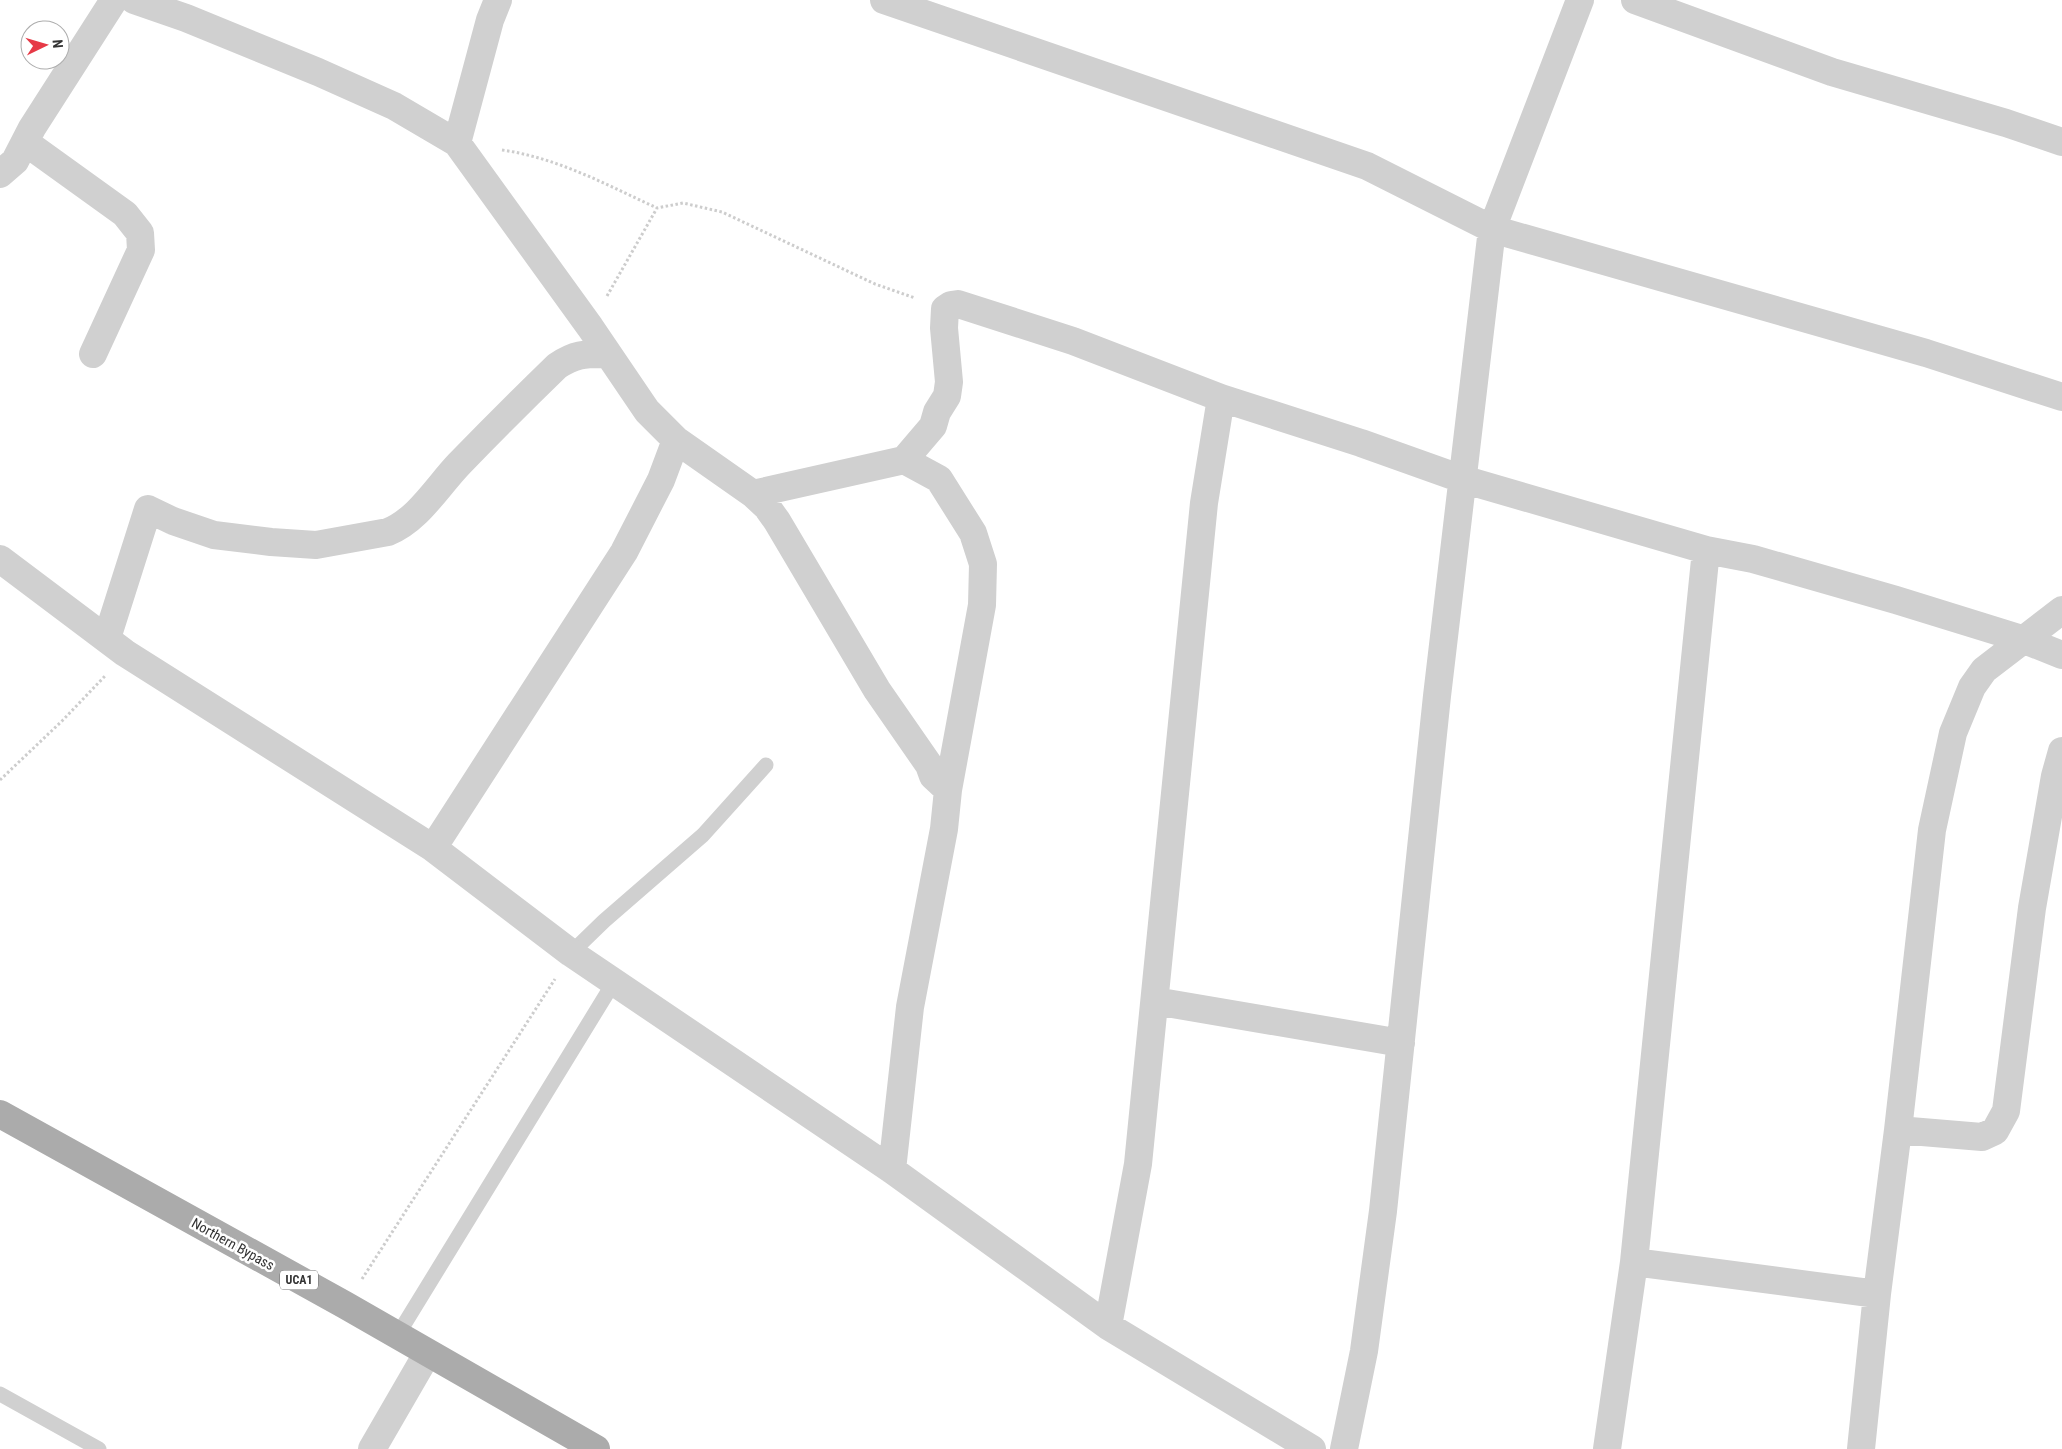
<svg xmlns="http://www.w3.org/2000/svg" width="2062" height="1449" viewBox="0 0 2062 1449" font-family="'Roboto Condensed',sans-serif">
	<rect width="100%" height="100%" fill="#fff"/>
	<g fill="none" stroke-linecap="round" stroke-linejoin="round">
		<!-- path -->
		<path stroke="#cdcdcd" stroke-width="3" stroke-dasharray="2.5 2.5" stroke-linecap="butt" d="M502 150C558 158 607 185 657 208
			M607 296 657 208 683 203 722 212 875 284 915 298
			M0 780 63 720 105 676
			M362 1279 555 979"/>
		<!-- lane -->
		<path stroke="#d0d0d0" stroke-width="15" d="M571 953 604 921 703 835 766 765
			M397 1336 614 982
			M0 1394 99 1449"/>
		<!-- street -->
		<path stroke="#d0d0d0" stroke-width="28" d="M134 0 186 18 318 72 394 106 457 143 590 327 647 411 676 440 753 494 767 507 777 521 877 690 929 765 933 776 948 790 944 829 910 1007 892 1170
			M884 0 1367 166 1492 229 1926 353 2062 397
			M1635 0 1832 72 2006 123 2062 142
			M25 142 125 214 140 233 141 250 93 354
			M457 143 490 20 498 0
			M0 174 15 161 32 128 114 0
			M904 460 933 426 937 412 947 396 949 382 944 328 945 309 951 305 958 304 1073 341 1221 398 1361 443 1462 479 1706 550 1753 559 1896 600 2022 639 2062 655
			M753 494 904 460 939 479 973 533 983 564 982 605 948 790
			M0 559 125 653 433 848 571 953 892 1170 1108 1326 1312 1449
			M107 638 148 509 173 521 214 535 271 542 316 545 388 532C418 520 437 487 459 464 491 431 524 398 557 366 576 353 586 354 608 354
			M433 848 624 552 661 480 676 440
			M1155 1001 1401 1043
			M1898 1130 1982 1137 1995 1131 2006 1111 2032 908 2055 776 2062 751
			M1634 1262 1877 1294
			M1108 1326 1138 1164 1204 503 1221 398
			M372 1449 427 1354
			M1344 1449 1364 1351 1383 1211 1437 696 1492 229 1580 0
			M1607 1449 1634 1262 1706 550
			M1861 1449 1877 1294 1898 1130 1932 830 1953 733 1972 687 1984 670 2062 610"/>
		<!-- primary -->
		<path stroke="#ababab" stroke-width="28" d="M0 1114 345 1305 596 1449"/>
	</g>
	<g text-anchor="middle" stroke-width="5" stroke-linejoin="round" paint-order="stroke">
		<!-- shield labels -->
		<rect fill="#fff" stroke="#707070" stroke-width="1" x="280" y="1270.5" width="38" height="19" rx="4"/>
		<g font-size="12" font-weight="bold" fill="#333">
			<text x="299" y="1284">UCA1</text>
		</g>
		<!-- street labels -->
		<g font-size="14" fill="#333" stroke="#fff">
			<text transform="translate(233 1244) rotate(29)" y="5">Northern Bypass</text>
		</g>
	</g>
	<!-- north arrow -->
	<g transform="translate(45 45) rotate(85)"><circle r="24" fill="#ffffff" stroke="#adadad"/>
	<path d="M0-4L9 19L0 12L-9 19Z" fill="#e63946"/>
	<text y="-8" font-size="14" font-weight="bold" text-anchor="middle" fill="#333333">N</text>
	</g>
</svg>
